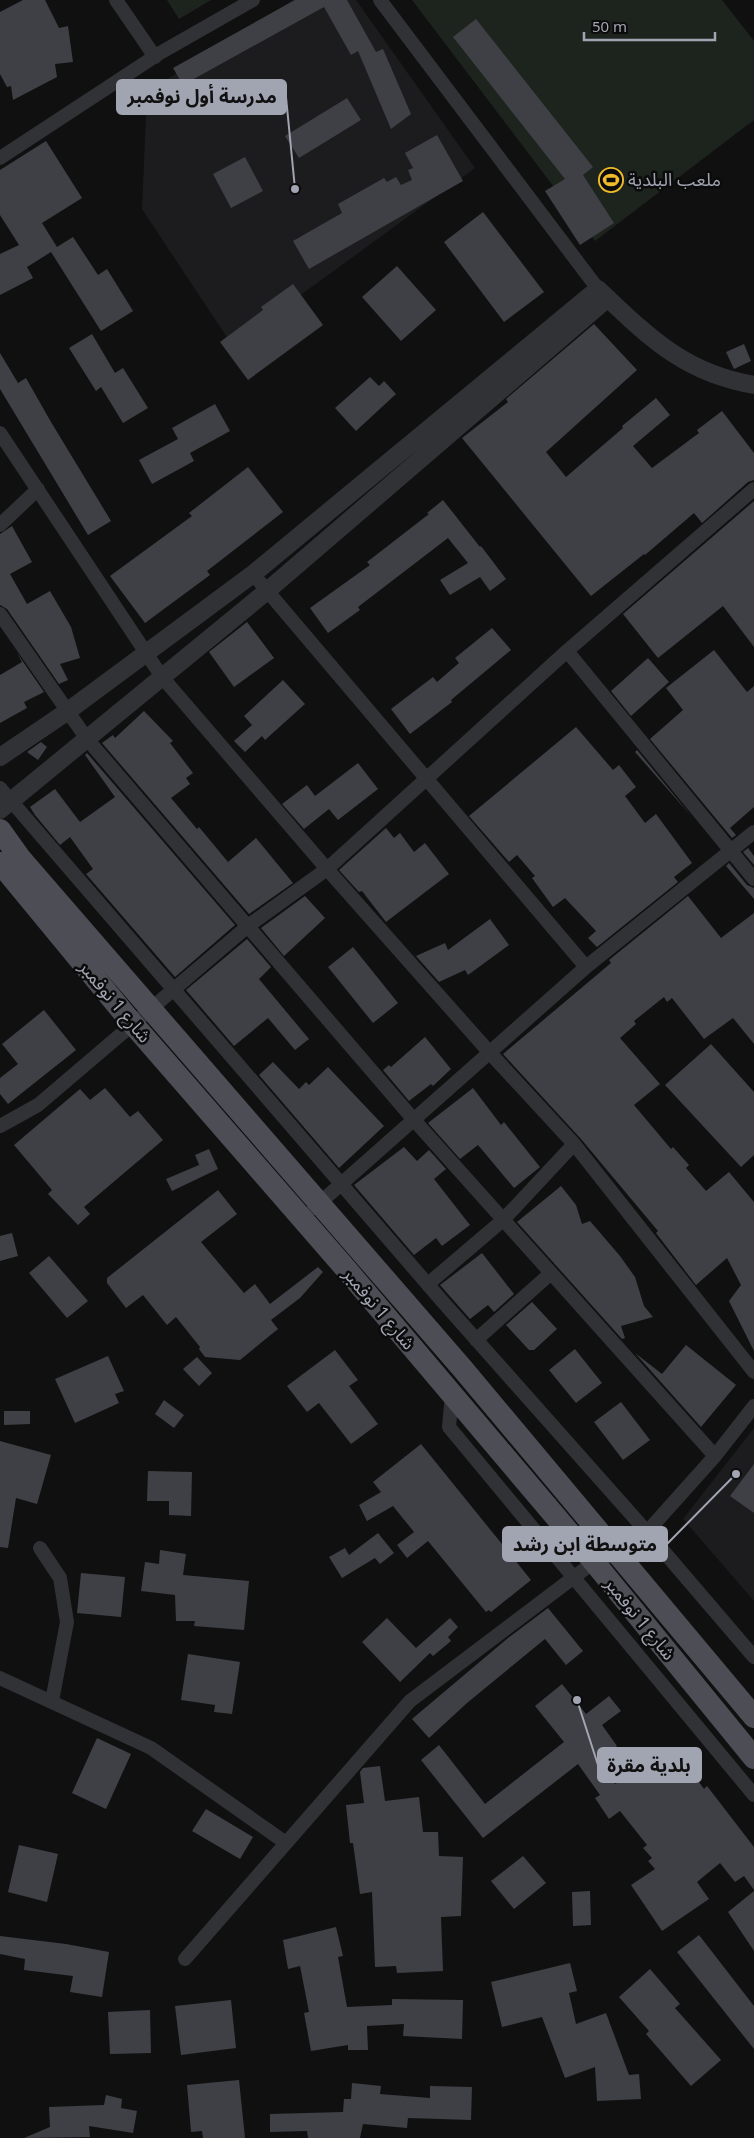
<svg xmlns="http://www.w3.org/2000/svg" width="754" height="2138" viewBox="0 0 754 2138" font-family="'Noto Sans','Noto Sans Arabic',sans-serif">
	<rect width="100%" height="100%" fill="#101011"/>
	<!-- built -->
	<path fill="#1c1c1e" d="M293 0H356L475 168 232 345 142 209 147 92Z
		M754 1428V1601L683 1519Z"/>
	<!-- green -->
	<path fill="#1d241e" d="M167 0H211L179 19Z
		M412 0H722L754 41V120L595 241Z"/>
	<!-- building -->
	<path fill="#3f4045" d="M23 0H45L59 28 68 26 73 62 55 64 57 77 13 100 11 86 7 87 0 74V12Z
		M295 0H347L376 52 383 49 411 114 391 129 358 51 351 55 324 7 183 85 173 68Z
		M476 19 593 167 583 175 614 223 580 245 545 191 565 179 453 37Z
		M347 98 361 120 299 158 285 136Z
		M437 135 463 181 309 269 293 241 342 213 338 204 384 178 387 182 396 177 401 185 412 180 408 170 413 168 405 153Z
		M46 141 82 198 42 223 57 247 73 237 98 275 107 269 133 311 101 331 51 252 27 267 33 278 0 295V254L19 245 0 215V170Z
		M245 157 263 191 231 208 213 174Z
		M483 212 544 292 504 322 444 242Z
		M397 266 436 310 401 341 362 297Z
		M293 284 323 325 248 380 220 342 263 310 261 307Z
		M594 324 637 370 546 452 566 477 623 428 622 426 656 398 670 415 633 446 652 468 699 433 697 430 722 411 754 453V480L748 482 702 523 694 513 645 555 644 554 591 596 462 438 508 402 506 399Z
		M92 334 115 373 123 368 148 408 123 423 101 387 96 391 69 348Z
		M744 344 751 361 734 369 726 352Z
		M0 353 18 383 26 378 51 422 111 521 88 535 0 389Z
		M370 377 379 386 384 381 396 394 356 431 335 408Z
		M215 404 230 431 190 453 194 461 152 484 139 460 178 439 172 428Z
		M248 467 283 512 207 571 210 575 145 623 110 576 192 516 189 513Z
		M443 500 480 547 481 546 506 579 490 591 480 577 450 595 440 580 468 563 448 538 358 607 360 610 328 633 310 608 370 565 367 562 429 514 427 513Z
		M754 501V647L723 606 658 658 623 614Z
		M12 526 32 562 10 574 27 604 50 591 71 627 80 658 60 664 68 680 59 684 7 609 0 605V534Z
		M247 622 274 658 234 687 209 652Z
		M492 628 511 650 451 700 452 702 410 734 391 709 433 677 437 682 459 663 455 658Z
		M714 650 747 692 754 686V807L730 828 736 835 732 838 650 739 683 710 666 688Z
		M17 653 44 692 24 702 27 708 0 723V675L22 662Z
		M648 658 669 682 631 716 611 691Z
		M283 680 305 704 265 740 262 736 245 752 234 741 252 725 244 716Z
		M144 711 173 741 170 743 193 773 186 778 190 784 171 798 197 829 199 827 228 862 256 838 293 883 249 914 102 743 113 735 115 738Z
		M576 727 613 770 619 765 636 787 625 796 645 823 656 814 692 863 674 877 678 882 597 947 588 938 596 931 565 898 553 907 532 878 535 876 517 855 509 862 469 816Z
		M41 742 47 747 38 760 27 752Z
		M637 750 692 817 635 752Z
		M87 753 235 925 175 977 86 874 93 869 70 837 60 845 35 815 30 807 55 789 80 822 115 797 85 755Z
		M358 763 378 789 338 820 329 809 304 829 282 804 307 785 315 796Z
		M386 828 394 838 400 833 414 852 425 843 449 874 386 922 362 891 359 892 339 870Z
		M748 848 754 856V865L743 852Z
		M729 863 747 885 754 888V899L726 866Z
		M305 896 325 918 284 956 261 928Z
		M688 896 721 938 754 913V1044L733 1018 704 1039 672 998 667 1002 664 997 634 1021 636 1024 620 1038 660 1084 634 1105 671 1149 673 1147 689 1165 686 1168 706 1191 729 1172 754 1202V1351L729 1301 741 1285 727 1258 696 1285 656 1233 658 1231 581 1139 503 1054 611 963 609 960Z
		M490 919 509 945 468 975 465 970 439 982 416 956 445 943 448 950Z
		M247 939 271 967 259 979 309 1039 295 1050 268 1018 234 1046 186 990Z
		M353 947 398 1003 373 1023 328 967Z
		M44 1010 76 1050 8 1104 0 1094V1078L18 1064 2 1044Z
		M425 1037 451 1069 433 1086 431 1084 409 1101 383 1070 389 1065 391 1067Z
		M711 1044 754 1092V1155L741 1167 665 1085Z
		M273 1062 299 1089 306 1082 309 1085 328 1067 384 1126 339 1168 259 1075Z
		M105 1088 130 1117 138 1111 163 1140 84 1207 90 1214 78 1225 48 1194 52 1190 14 1145 80 1089 90 1100Z
		M473 1088 501 1125 504 1122 540 1167 514 1188 478 1145 460 1159 428 1123Z
		M404 1147 417 1161 429 1150 446 1169 434 1179 470 1225 442 1246 436 1238 414 1255 354 1185Z
		M209 1149 218 1169 172 1191 166 1179 199 1165 200 1167 195 1155Z
		M561 1186 576 1205 582 1224 590 1221 620 1256 635 1277 644 1306 653 1317 621 1326 625 1338 622 1339 517 1222Z
		M218 1190 237 1214 201 1242 244 1293 255 1284 270 1304 318 1267 323 1272 300 1298 271 1320 278 1329 240 1360 205 1357 199 1349 200 1347 176 1317 167 1325 143 1295 126 1308 107 1283V1278Z
		M12 1233 18 1256 0 1261V1236Z
		M482 1253 514 1294 494 1312 488 1305 470 1319 440 1285Z
		M49 1256 88 1301 67 1318 29 1273Z
		M532 1302 557 1329 534 1350H529L506 1325Z
		M686 1345 736 1385 701 1427 635 1353 662 1374Z
		M575 1349 602 1383 576 1403 549 1370Z
		M335 1350 358 1380 349 1386 378 1424 351 1444 319 1403 307 1412 287 1386Z
		M108 1356 124 1391 115 1394 119 1403 75 1423 55 1379Z
		M197 1357 212 1373 199 1386 183 1369Z
		M164 1400 184 1415 174 1428 155 1414Z
		M621 1402 650 1440 623 1460 594 1422Z
		M4 1411H30V1424L4 1425Z
		M0 1441 51 1455 37 1504 16 1498 8 1548 0 1547Z
		M421 1444 531 1580 491 1612 489 1610 486 1612 428 1541 407 1558 397 1545 414 1532 393 1506 367 1521 359 1505 381 1492 373 1482Z
		M754 1464V1513L730 1496Z
		M148 1471 192 1472 191 1516 169 1515V1501H147Z
		M378 1533 394 1553 380 1564 375 1558 342 1578 329 1557 345 1548 349 1555Z
		M160 1550 186 1554 183 1575 249 1581 244 1630 194 1626 195 1621H176L175 1595 141 1591 145 1562 159 1564Z
		M81 1573 125 1577 121 1617 77 1613Z
		M548 1608 583 1651 566 1665 545 1639 467 1703 429 1738 412 1719 508 1638Z
		M387 1618 416 1648 450 1618 458 1627 448 1637 451 1641 433 1656 430 1653 400 1682 362 1642Z
		M188 1654 240 1662 232 1714 214 1712 215 1705 181 1700Z
		M562 1684 586 1714 609 1696 621 1711 602 1725 617 1746 598 1759 615 1784 663 1751 681 1777 690 1770 704 1789 707 1786 754 1847V1890L744 1876 735 1882 720 1863 697 1882 709 1899 662 1931 631 1885 655 1869 648 1861 652 1858 643 1848 647 1845 620 1811 609 1819 595 1798 600 1795 578 1764 483 1838 421 1760 439 1745 485 1804 564 1742 535 1706Z
		M97 1738 131 1754 106 1809 72 1793Z
		M380 1766 385 1801 419 1797 423 1832H438L439 1856 463 1857 461 1916 441 1917 443 1971 397 1973 396 1966 375 1967 372 1892 360 1894 353 1843H350L346 1805 364 1803 360 1772 363 1768Z
		M206 1809 253 1837 240 1859 192 1831Z
		M19 1845 58 1854 47 1902 8 1892Z
		M523 1856 546 1883 514 1909 491 1881Z
		M590 1891 591 1925 573 1926 572 1892Z
		M754 1891V1951L728 1912Z
		M336 1927 343 1956 338 1957 347 2007 392 2005V1999L463 2000 462 2039 403 2036 404 2024 367 2026 368 2050H348V2045L311 2051 304 2013 309 2012 300 1966 288 1969 283 1940Z
		M699 1935 754 2006V2049L677 1952Z
		M0 1936 66 1944 109 1952 102 1997 70 1992 73 1976 24 1970 25 1959 0 1954Z
		M570 1963 577 1991 569 1993 576 2024 606 2013 629 2075 639 2074 641 2099 597 2101 595 2067 565 2078 542 2017 502 2027 491 1982Z
		M650 1969 680 2004 675 2008 721 2060 691 2086 646 2034 649 2031 619 1997Z
		M231 2000 236 2048 181 2055 175 2006Z
		M150 2010 151 2053 110 2054 108 2012Z
		M239 2080 245 2138H203L202 2131 191 2132 187 2085Z
		M352 2083 381 2086 380 2094 430 2098V2086L472 2087 471 2120 408 2118 407 2128 363 2124 360 2138H308L307 2131 270 2132V2114L343 2112 344 2099H351Z
		M106 2095 122 2099 121 2108 137 2111 133 2133 89 2126 90 2137 24 2138 50 2127 49 2107 104 2105Z"/>
	<g fill="none" stroke-linecap="round" stroke-linejoin="round">
		<!-- minor -->
		<path stroke="#313236" stroke-width="14" d="M116 0 155 57
			M380 0 598 289
			M0 158 160 53 253 0
			M0 433 162 677 327 869 490 1053 574 1144 754 1372
			M0 525 38 489
			M253 574 586 967
			M0 614 87 739 414 1120 715 1456
			M567 651 754 879
			M0 788 442 1301 647 1532 754 1657
			M0 1126 38 1105 248 926 327 869 567 651 754 489
			M314 1208 586 967 754 832
			M428 1284 503 1220 574 1144
			M476 1340 551 1273
			M452 1395 449 1427 754 1795
			M40 1548 60 1578 67 1622 52 1701
			M0 1678 151 1748 286 1843
			M185 1959 410 1701 594 1562 617 1553 647 1532 715 1456 754 1406"/>
		<!-- tertiary -->
		<path stroke="#313236" stroke-width="18" d="M0 757 68 711 253 574 598 289C648 336 683 373 754 385
			M0 810 267 591 608 298"/>
		<!-- primary -->
		<path stroke="#4d4e55" stroke-width="22" d="M0 830 20 858 462 1368 754 1717
			M0 863 132 1023 346 1269 594 1562 754 1758"/>
	</g>
	<!-- icons -->
	<defs>
		<symbol id="stadium-ring" viewBox="-11 -11 22 22"><circle r="9.5" fill="#0b0b0c" stroke="#efbb2a" stroke-width="1.5"/><path d="M0-5a6.5 5 0 1 0 0 10a6.5 5 0 1 0 0-10ZM-3.5-1.8h7v3.6h-7Z" fill="#efbb2a"/></symbol>
	</defs>
	<g fill-rule="evenodd">
		<use href="#stadium-ring" x="597" y="166" width="28" height="28"/>
	</g>
	<g text-anchor="middle" stroke-width="5" stroke-linejoin="round" paint-order="stroke">
		<!-- poi labels -->
		<g font-size="18" fill="#a1a5b2" stroke="#0b0b0c" text-anchor="start">
			<text x="628" y="186">ملعب البلدية</text>
		</g>
		<!-- street labels -->
		<g font-size="18" fill="#a1a5b2" stroke="#0b0b0c">
			<text transform="translate(115 1002) rotate(50)" y="6">شارع 1 نوفمبر</text>
			<text transform="translate(379 1309) rotate(50)" y="6">شارع 1 نوفمبر</text>
			<text transform="translate(640 1619) rotate(51)" y="6">شارع 1 نوفمبر</text>
		</g>
	</g>
	<!-- callouts -->
	<path fill="none" stroke="#a1a5b2" stroke-width="2" d="M295 189L286 97M736 1474L667 1544M577 1700L598 1765"/>
	<g fill="#a1a5b2" stroke="#0b0b0c" stroke-width="2">
		<circle cx="295" cy="189" r="5"/>
		<circle cx="736" cy="1474" r="5"/>
		<circle cx="577" cy="1700" r="5"/>
	</g>
	<g fill="#a1a5b2" stroke="#a1a5b2" stroke-width="2">
		<rect x="117" y="80" width="169" height="34" rx="5"/>
		<rect x="503" y="1527" width="164" height="34" rx="5"/>
		<rect x="598" y="1748" width="103" height="34" rx="5"/>
	</g>
	<g font-size="19" text-anchor="middle" font-weight="bold" fill="#111">
		<text x="202" y="103">مدرسة أول نوفمبر</text>
		<text x="585" y="1551">متوسطة ابن رشد</text>
		<text x="649" y="1772">بلدية مقرة</text>
	</g>
	<!-- scale -->
	<path d="M584 32v8h131v-8" fill="none" stroke="#a1a5b2" stroke-width="2.5"/>
	<text x="592" y="32" font-size="15" fill="#a1a5b2" stroke="#0b0b0c" stroke-width="4" paint-order="stroke">50 m</text>
</svg>
